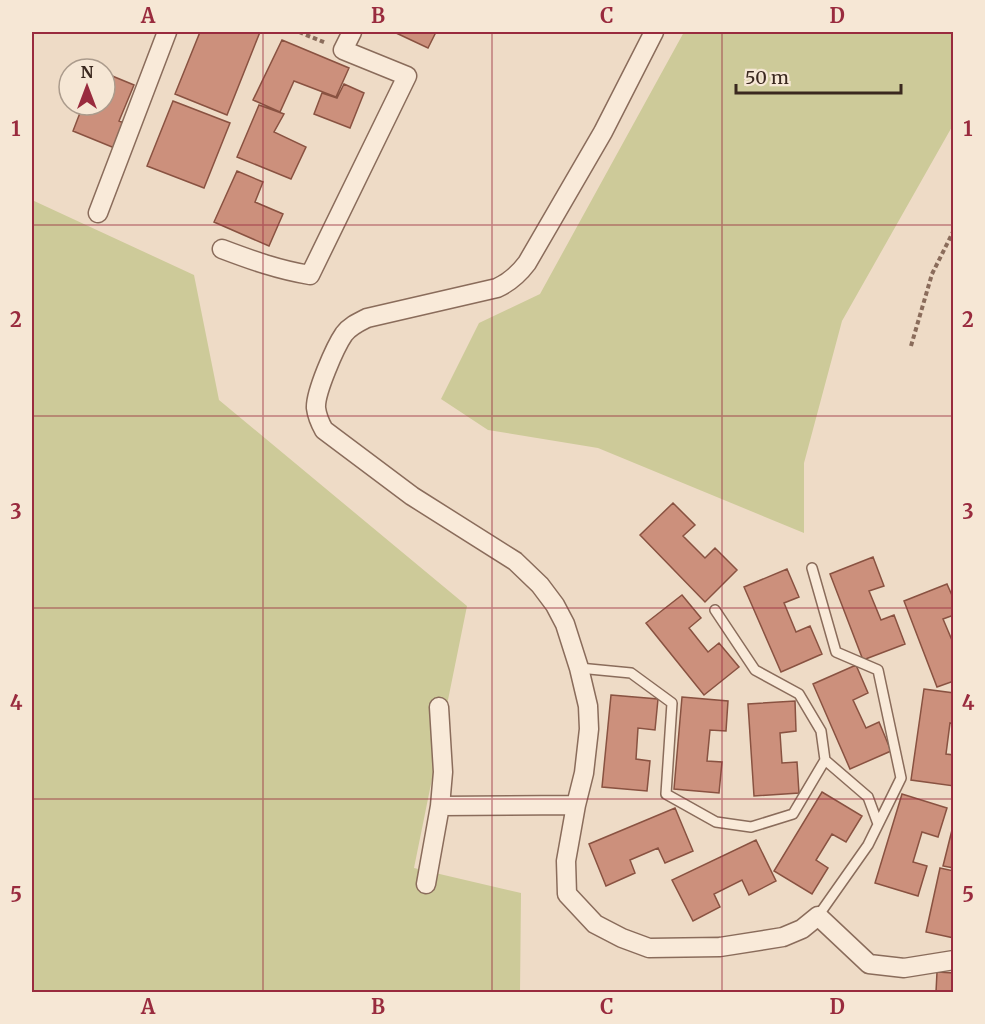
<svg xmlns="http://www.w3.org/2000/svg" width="985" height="1024" viewBox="0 0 985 1024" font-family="Merriweather,serif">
	<rect width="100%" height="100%" fill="#eedbc6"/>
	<!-- green -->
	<path fill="#cdca99" d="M684 32H953V125L842 321 804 463V533L598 448 488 430 441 399 479 323 540 294Z
		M32 200 194 275 219 400 467 606 414 868 521 893 520 992H32Z"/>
	<!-- building -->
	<path fill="#cc907c" stroke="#895241" stroke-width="1.5" d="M200 32H260L227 115 175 94Z
		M394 32H436L428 48Z
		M282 40 349 68 336 97 294 81 280 112 253 100Z
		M105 73 134 85 119 121 127 124 117 149 73 131 83 105H105Z
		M344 84 364 93 350 128 314 114 322 93 337 98Z
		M173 101 230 123 204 188 147 166Z
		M259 105 284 114 274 132 306 147 291 179 237 157Z
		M237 171 263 182 255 202 283 214 269 246 214 222Z
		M673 503 695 525 683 536 705 558 715 548 737 570 705 602 640 535Z
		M873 557 884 586 869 591 881 620 894 615 905 644 863 660 830 574Z
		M787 569 799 597 784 603 796 632 810 626 822 654 781 672 744 587Z
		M947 584 954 600V615L943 619 954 645V681L937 687 904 601Z
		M682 595 701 618 689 628 708 652 719 643 739 667 704 695 646 623Z
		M856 665 868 693 853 700 866 728 879 722 891 751 850 769 813 684Z
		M924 689 954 693V724L950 723 946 754 954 755V786L911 780Z
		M611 695 658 699 655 730 638 728 636 759 650 761 647 791 602 787Z
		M682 697 728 701 726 731 710 730 707 761 722 762 719 793 674 789Z
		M795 701 796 731 780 733 782 763 797 762 799 793 754 796 748 704Z
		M822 792 862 816 846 842 832 834 816 860 828 868 812 894 774 871Z
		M902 794 947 808 938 837 922 832 913 862 927 866 918 896 875 883Z
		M675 808 693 851 665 863 658 848 630 860 635 873 606 886 589 844Z
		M954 822V868L943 866Z
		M756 840 776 881 749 895 742 880 714 894 720 907 693 921 672 880Z
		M940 868 954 871V938L926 932Z
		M937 972 954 973V992H936Z"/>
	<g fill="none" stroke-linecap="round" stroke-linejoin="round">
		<defs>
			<path id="lane" d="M812 568 836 652 878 670 901 778 868 845 818 916
				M715 610 755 670 799 694 821 731 825 760 868 797 878 824
				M579 668 631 673 672 703 666 794 716 822 751 827 793 814 825 760"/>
			<path id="street" d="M654 32 603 132 527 263C518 275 510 282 497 288L367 318C359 322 350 326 344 334 335 347 315 393 316 408 317 416 320 423 324 430L412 496 515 561 540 585 555 605 565 624 579 668 588 706 589 729 584 773 576 805 566 861 567 894 595 924 622 938 649 948 720 947 783 937 802 929 818 916 869 964 904 968 954 960
				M98 213 167 32
				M222 249C251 260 279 270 310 275L407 76 343 50 352 32
				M440 806 576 805
				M426 884 440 806 443 772 439 707"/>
		</defs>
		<!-- lane casing -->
		<use href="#lane" stroke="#8a6c5b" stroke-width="12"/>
		<!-- street casing -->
		<use href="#street" stroke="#8a6c5b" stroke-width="21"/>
		<!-- path -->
		<path stroke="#8a6c5b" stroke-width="4" stroke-dasharray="4.5 3" stroke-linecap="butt" d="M299 32 326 43
			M911 346 932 274 954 230"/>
		<!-- lane -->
		<use href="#lane" stroke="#f9ead9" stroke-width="9"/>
		<!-- street -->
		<use href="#street" stroke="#f9ead9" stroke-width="18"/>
	</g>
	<!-- grid -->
	<path fill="none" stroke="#992b3e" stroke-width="1.5" stroke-opacity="0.55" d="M263 32V992M492 32V992M722 32V992M32 225H954M32 416H954M32 608H954M32 799H954"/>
	<!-- border -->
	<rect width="985" height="1024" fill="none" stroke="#f6e7d5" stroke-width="66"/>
	<!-- north arrow -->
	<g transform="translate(87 87)"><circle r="28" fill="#f6e7d5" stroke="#ab9b8c" stroke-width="1.5"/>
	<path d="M0-4.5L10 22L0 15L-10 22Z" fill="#992b3e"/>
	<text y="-9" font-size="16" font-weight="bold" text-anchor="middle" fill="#3a281f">N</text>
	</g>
	<!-- scale -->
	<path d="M736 84v9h165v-9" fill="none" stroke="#3a281f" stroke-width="3"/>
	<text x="745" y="84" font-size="18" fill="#3a281f" stroke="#f6e7d5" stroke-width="4.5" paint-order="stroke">50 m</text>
	<rect x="33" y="33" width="919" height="958" fill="none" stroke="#992b3e" stroke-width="2"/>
	<g font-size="20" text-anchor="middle" font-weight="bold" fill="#992b3e">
		<text x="148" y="23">A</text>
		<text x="378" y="23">B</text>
		<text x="607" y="23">C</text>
		<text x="837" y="23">D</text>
		<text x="16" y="136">1</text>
		<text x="968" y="136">1</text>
		<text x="16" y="327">2</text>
		<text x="968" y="327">2</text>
		<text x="16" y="519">3</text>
		<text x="968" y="519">3</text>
		<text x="16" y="710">4</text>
		<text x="968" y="710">4</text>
		<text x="16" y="902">5</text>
		<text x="968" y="902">5</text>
		<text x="148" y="1014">A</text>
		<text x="378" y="1014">B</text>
		<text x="607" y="1014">C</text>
		<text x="837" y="1014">D</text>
	</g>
</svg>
